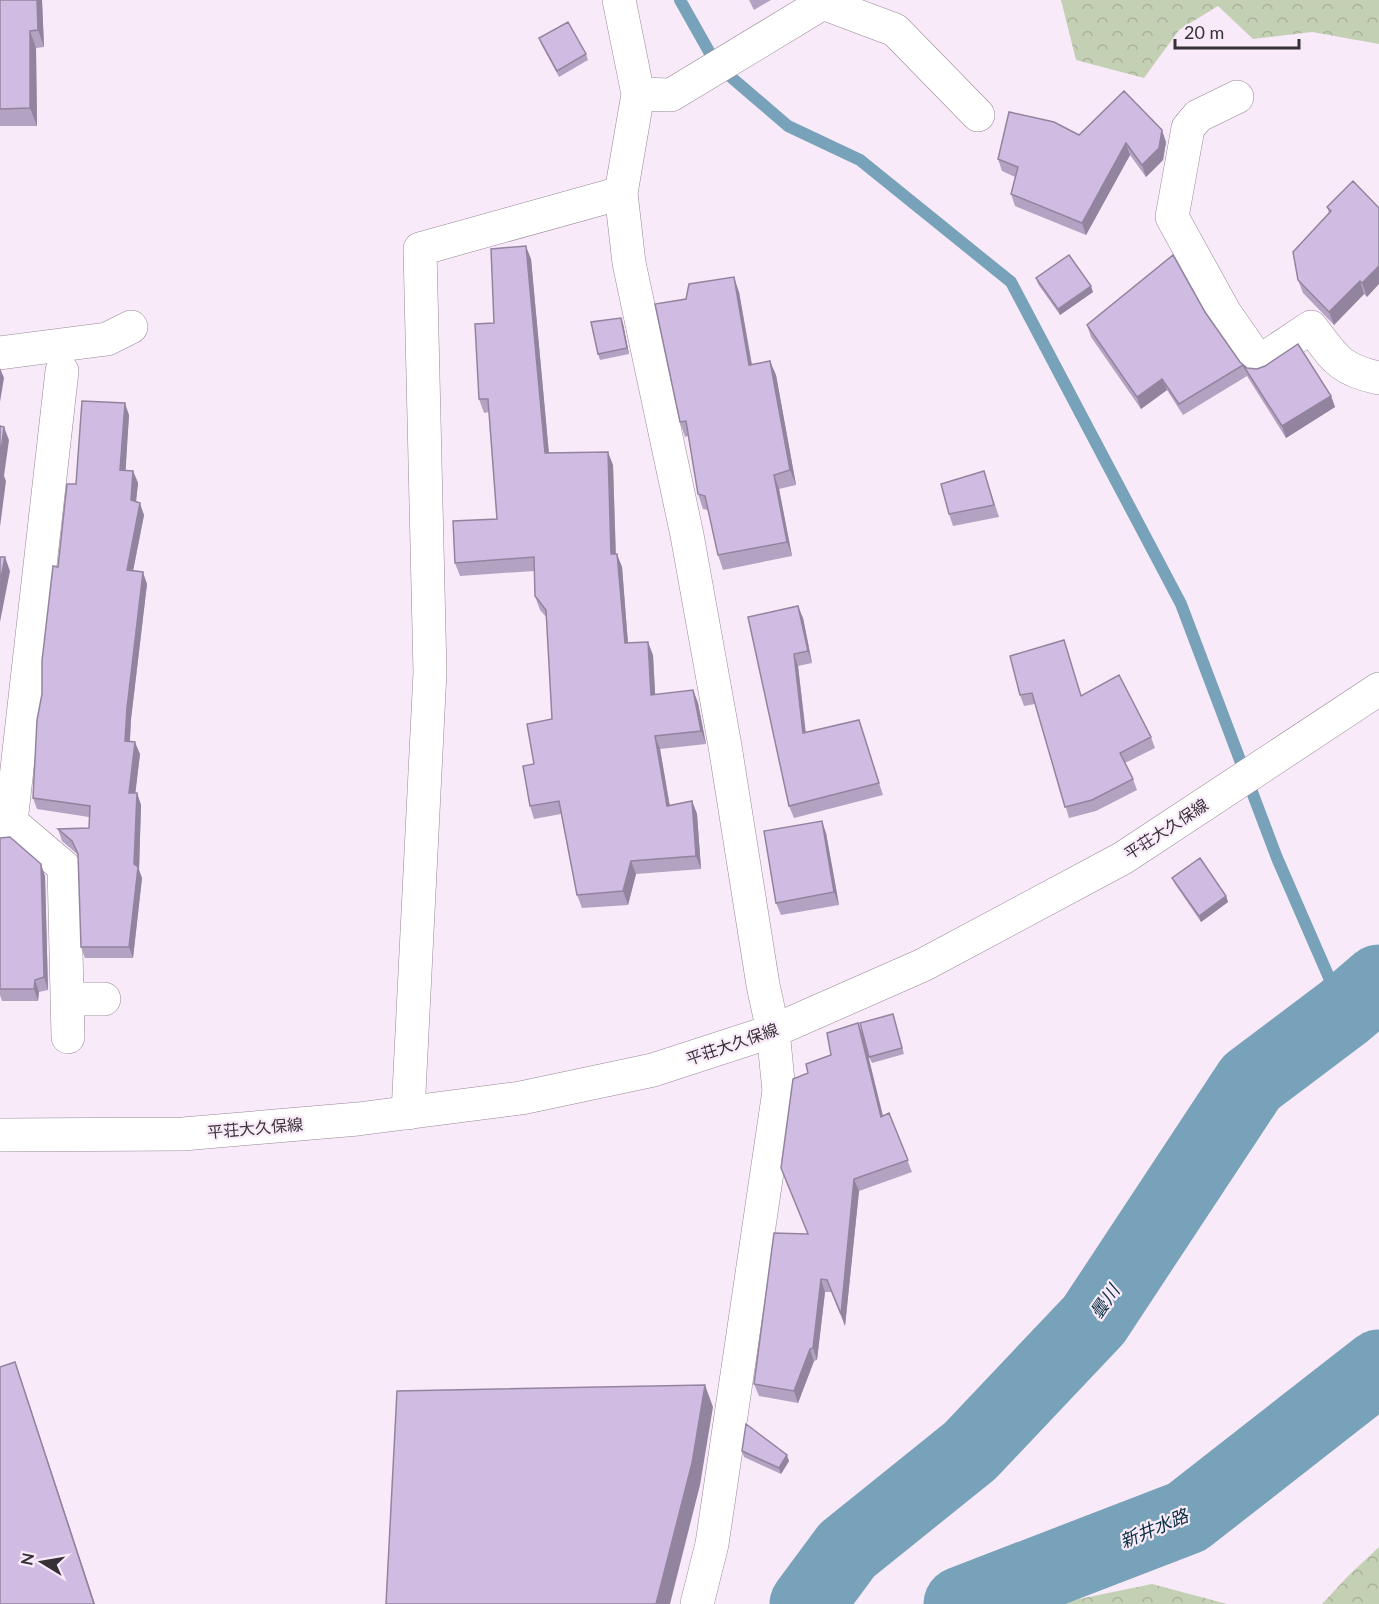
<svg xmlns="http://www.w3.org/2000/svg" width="1379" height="1604" viewBox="0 0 1379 1604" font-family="Lato,'Noto Sans JP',sans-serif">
	<defs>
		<pattern id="forest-crowns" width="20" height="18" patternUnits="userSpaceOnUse" patternTransform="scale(1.5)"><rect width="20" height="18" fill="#c4d0b3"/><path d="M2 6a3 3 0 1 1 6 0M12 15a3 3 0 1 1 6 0" fill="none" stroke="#a9b39b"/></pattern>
	</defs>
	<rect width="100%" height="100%" fill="#f9eaf9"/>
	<!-- forest -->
	<path fill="url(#forest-crowns)" d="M1061 0H1379V44L1312 32 1253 39 1218 6 1179 30 1144 78 1076 60Z
		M1379 1547V1604H1322L1348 1576Z
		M1152 1584 1227 1604H1055Z"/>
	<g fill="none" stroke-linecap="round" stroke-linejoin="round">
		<!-- stream -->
		<path stroke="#78a2b9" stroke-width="12" d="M680 0 711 55 732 78 788 126 860 160 1011 282 1181 604 1277 858 1344 1012"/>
		<!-- river -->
		<path stroke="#78a2b9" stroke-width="75" d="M807 1604 847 1550 970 1451 1094 1320 1251 1082 1344 1012 1379 982
			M961 1604 1187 1517 1379 1367"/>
		<defs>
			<path id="minor" d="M619 0 638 94 621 193 629 263 687 535 725 746 763 985 773 1031 779 1091 712 1544 697 1604
				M638 94 671 95 823 3 895 30 978 115
				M1237 97 1198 116 1188 128 1172 217 1225 313 1259 362 1311 327C1334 357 1339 370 1379 378
				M0 353 107 339 131 327
				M0 822H11L62 371
				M11 822 64 867 68 1037
				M67 999H104
				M408 1113 430 672 420 249 621 193"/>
			<path id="major" d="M0 1135 183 1134 358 1119 521 1098 653 1070 773 1031 923 965 1123 858 1379 689"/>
		</defs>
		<!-- minor casing -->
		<use href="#minor" stroke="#968896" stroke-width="34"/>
		<!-- major casing -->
		<use href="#major" stroke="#968896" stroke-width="34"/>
		<!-- minor -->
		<use href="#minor" stroke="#fff" stroke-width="33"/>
		<!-- major -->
		<use href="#major" stroke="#fff" stroke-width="33"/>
	</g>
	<!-- wall -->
	<path fill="#b3a2c2" d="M0 0H42L44 47 36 48 37 126H0Z
		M749 0H771L754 10Z
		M539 38 586 54 588 60 559 77 541 44Z
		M1079 135 1166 142 1163 160 1146 177 1130 155 1086 235 1015 206 1011 194 1015 177 1002 171 998 159Z
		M1327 207 1379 208 1367 297 1364 294 1334 325 1303 293 1298 280 1329 213Z
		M531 259 549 453 613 465 616 554 622 567 628 643 653 655 655 695 693 690 698 703 706 744 660 749 670 806 692 801 697 814 701 869 636 874 628 905 582 908 577 895 561 814 534 819 530 806 534 764 552 719 547 618 540 610 535 596 534 571 460 576 455 563 497 519 489 412 484 413 479 399 494 323Z
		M1036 278 1093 292 1060 315 1038 284Z
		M739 292 752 364 776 375 796 485 779 489 792 556 723 570 718 555 708 510 703 509 698 494 688 436 685 437 680 422Z
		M1205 312 1240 362 1247 368 1331 396 1335 407 1286 438 1247 376 1183 415 1167 390 1141 409 1091 337 1087 325Z
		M623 324 629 354 600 360 598 354Z
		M129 415 125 470 133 471 138 483 136 502 144 515 133 571 147 584 131 719 130 741 140 754 135 793H137L141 805 139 870 142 878 133 958H85L81 947 79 857 76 853 62 841 58 829 89 828V817L37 809 33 798 42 694 58 567 76 484Z
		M984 471 999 517 953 526 949 514Z
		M748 617 803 618 812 663 798 666 806 733H863L883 795 794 818 789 806Z
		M1064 640 1081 695 1151 737 1155 748 1125 763 1133 779 1137 790 1096 811 1069 818 1035 704 1024 706 1020 695Z
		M826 833 839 905 781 915 776 903Z
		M0 838 45 876 48 990 39 992 38 1001H2L0 995Z
		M1172 878 1226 896 1228 902 1201 922 1175 884Z
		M893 1014 904 1054 872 1063 869 1057Z
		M863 1035 883 1116 889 1113 912 1172 859 1191 845 1326 831 1292H825L817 1360 814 1361 798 1403 759 1396 754 1384 808 1234 781 1168 808 1073 831 1055Z
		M742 1451 789 1461 781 1474 744 1457Z"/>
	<!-- shaded-wall -->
	<path fill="#92849e" d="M37 0H42L44 47 38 30Z
		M30 31 36 48 37 126 30 108Z
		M1162 130 1166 142 1163 160 1146 177 1142 165Z
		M1126 143 1130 155 1086 235 1082 223Z
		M526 246 531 259 550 466 545 453Z
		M1379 266V284L1367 297 1362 283Z
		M734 277 739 292 754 379 749 365Z
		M1360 281 1364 294 1334 325 1329 312Z
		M1091 286 1093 292 1060 315 1058 309Z
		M621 318 623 324 629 354 627 348Z
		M770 361 776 375 796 485 790 470Z
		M0 368 4 378 0 402Z
		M1162 379 1167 390 1141 409 1137 397Z
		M1331 396 1335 407 1286 438 1282 426Z
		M125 403 129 415 125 481 120 470Z
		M4 427 9 440 4 476 6 481 0 527V459Z
		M608 452 613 465 616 568 611 554Z
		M133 471 138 483 135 511 131 500Z
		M774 475 779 489 792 556 787 542Z
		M140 503 144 515 131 581 127 570Z
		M617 554 622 567 629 657 625 643Z
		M5 557 10 571 0 622V583Z
		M143 572 147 584 131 719 129 753 125 741 127 708Z
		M798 606 803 618 812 663 808 651Z
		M648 642 653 655 656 709 651 695Z
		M794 654 798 666 807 746 803 733Z
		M693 690 698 703 706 744 701 731Z
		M655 736 660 749 672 820 667 806Z
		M135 742 140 754 134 805 129 793Z
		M137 793 141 805 139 870 142 878 133 958 129 947 134 864Z
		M692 801 697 814 701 869 696 856Z
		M822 821 826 833 839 905 834 892Z
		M631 861 636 874 628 905 623 891Z
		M41 864 45 876 48 990 44 977Z
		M1226 896 1228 902 1201 922 1199 916Z
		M35 980 39 992 38 1001 34 989Z
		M858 1023 863 1035 886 1129 881 1117Z
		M854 1179 859 1191 845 1326 841 1314Z
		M821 1279 825 1292 817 1360 813 1348Z
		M810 1349 814 1361 798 1403 794 1391Z
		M15 1362 22 1382 95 1604H94Z
		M705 1385 713 1407 700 1485 670 1604H656Z
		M787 1455 789 1461 781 1474 779 1468Z"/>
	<!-- building -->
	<path fill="#d0bce2" stroke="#92849e" stroke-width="1.5" d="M0 0H37L38 30 30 31V108L0 109Z
		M568 22 586 54 557 71 539 38Z
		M1124 91 1162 130 1159 148 1142 165 1126 143 1082 223 1011 194 1018 167 998 159 1009 112 1054 122 1079 135Z
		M1353 181 1379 208V266L1362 283 1360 281 1329 312 1298 280 1293 252 1331 211 1327 207Z
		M526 246 545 453 608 452 611 554H617L625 643 648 642 651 695 693 690 701 731 655 736 667 806 692 801 696 856 631 861 623 891 577 895 559 801 530 806 523 766 534 764 527 724 552 719 546 610 535 596 534 557 455 563 453 521 497 519 488 399H479L475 324 494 323 491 249Z
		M1069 255 1091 286 1058 309 1036 278Z
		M1173 255 1205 312 1240 362 1247 368 1257 369 1265 366 1298 344 1331 396 1282 426 1243 365 1179 404 1162 379 1137 397 1087 325Z
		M734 277 749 365 770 361 790 470 774 475 787 542 718 555 705 496 698 494 686 421 680 422 655 304 686 299 689 284Z
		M621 318 627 348 598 354 591 322Z
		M82 401 125 403 120 470 133 471 131 500 140 503 127 570 143 572 127 708 125 741 135 742 129 793H137L134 864 138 867 129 947H81L78 854 72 841 58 829 89 828 90 806 33 798 37 720 42 694V661L53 566 58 567 67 484H76Z
		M0 426 4 427 0 459Z
		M984 471 994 505 949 514 941 484Z
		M0 557H5L0 583Z
		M798 606 808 651 794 654 803 733 859 720 879 783 789 806 748 617Z
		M1064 640 1081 696 1119 675 1151 737 1120 753 1133 779 1092 800 1065 807 1032 693 1020 695 1010 656Z
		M822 821 834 892 776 903 764 831Z
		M10 837 41 864 44 977 35 980 34 989H0V838Z
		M1200 858 1226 896 1199 916 1172 878Z
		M893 1014 902 1048 869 1057 860 1023Z
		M858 1023 881 1117 889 1113 908 1160 854 1179 841 1314 827 1280 821 1279 813 1348 810 1349 794 1391 754 1384 774 1233 808 1234 781 1168 793 1079 808 1073 806 1064 831 1055 827 1033Z
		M15 1362 94 1604H0V1367Z
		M705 1385 692 1463 656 1604H386L397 1391Z
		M746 1424 787 1455 779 1468 742 1451Z"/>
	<g text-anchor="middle" stroke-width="4.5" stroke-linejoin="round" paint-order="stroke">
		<!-- street labels -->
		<g font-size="16" fill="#363136" stroke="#f9eaf9">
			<text transform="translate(1166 829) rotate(-33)" y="6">平荘大久保線</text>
			<text transform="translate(732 1044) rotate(-19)" y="6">平荘大久保線</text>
			<text transform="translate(255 1128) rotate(-5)" y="6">平荘大久保線</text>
		</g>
		<!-- water labels -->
		<g font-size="18" font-style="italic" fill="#082f40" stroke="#f9eaf9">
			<text transform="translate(1105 1302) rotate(-55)" y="6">曇川</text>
			<text transform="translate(1154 1529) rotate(-23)" y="6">新井水路</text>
		</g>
	</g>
	<!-- north arrow -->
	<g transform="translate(42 1562) rotate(281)" stroke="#f9eaf9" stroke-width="4.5" paint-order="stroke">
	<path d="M0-4.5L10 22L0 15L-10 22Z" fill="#363136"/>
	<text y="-9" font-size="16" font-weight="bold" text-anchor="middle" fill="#363136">N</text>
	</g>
	<!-- scale -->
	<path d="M1175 39v9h124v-9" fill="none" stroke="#363136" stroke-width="3"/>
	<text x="1184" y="39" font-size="18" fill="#363136" stroke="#f9eaf9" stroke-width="4.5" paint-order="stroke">20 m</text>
</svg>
